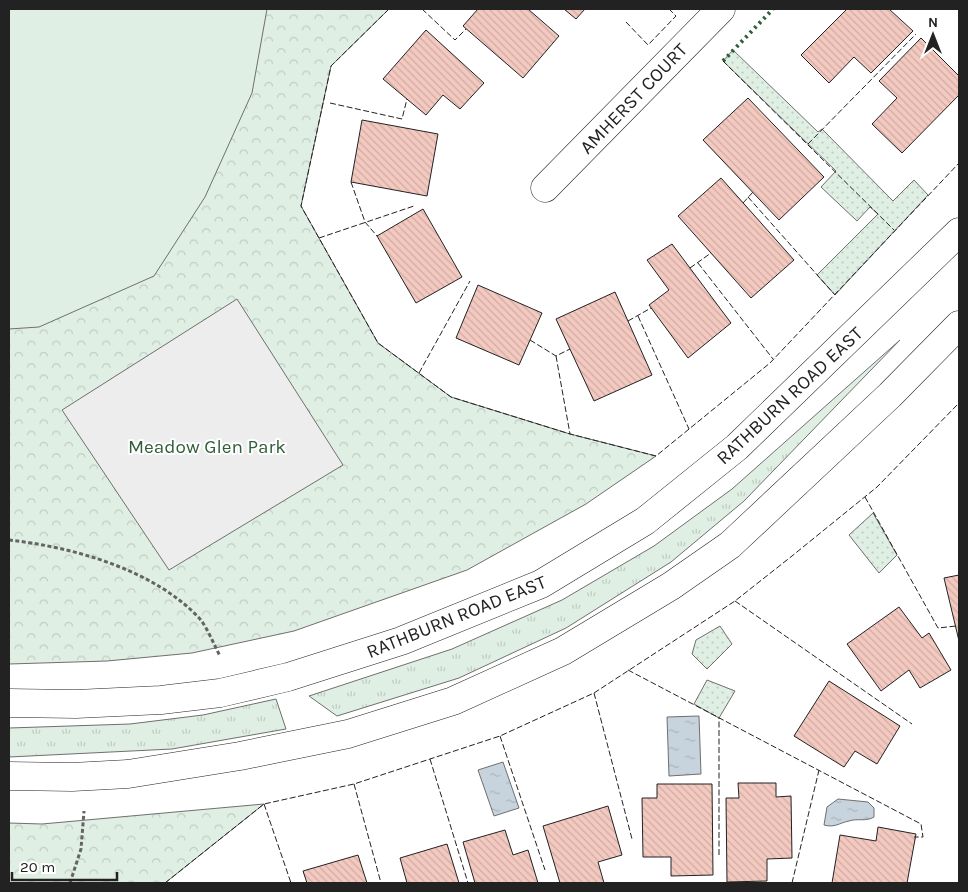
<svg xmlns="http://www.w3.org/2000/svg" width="968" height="892" viewBox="0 0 968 892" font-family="Karla,sans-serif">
	<defs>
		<pattern id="grass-tufts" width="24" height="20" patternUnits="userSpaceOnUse" patternTransform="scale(1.25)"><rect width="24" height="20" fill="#e0efe3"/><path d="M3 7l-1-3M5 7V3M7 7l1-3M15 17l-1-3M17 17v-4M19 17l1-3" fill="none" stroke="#c0cdc2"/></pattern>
		<pattern id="park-crowns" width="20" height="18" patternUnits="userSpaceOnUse" patternTransform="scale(1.25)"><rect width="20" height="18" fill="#e0efe3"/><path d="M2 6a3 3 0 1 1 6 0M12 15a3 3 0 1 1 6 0" fill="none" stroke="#c0cdc2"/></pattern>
		<pattern id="garden-dots" width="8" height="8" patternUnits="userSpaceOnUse" patternTransform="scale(1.25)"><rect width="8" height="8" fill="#e0efe3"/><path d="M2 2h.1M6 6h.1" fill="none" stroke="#c0cdc2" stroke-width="1.8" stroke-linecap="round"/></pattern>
		<pattern id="water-ripples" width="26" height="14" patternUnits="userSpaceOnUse" patternTransform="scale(1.25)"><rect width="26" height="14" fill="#c7d3dd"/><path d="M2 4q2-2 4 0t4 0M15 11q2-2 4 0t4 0" fill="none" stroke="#abb5bd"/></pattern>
		<pattern id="building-back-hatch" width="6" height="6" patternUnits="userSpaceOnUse" patternTransform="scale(1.25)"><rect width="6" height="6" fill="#f3c9c0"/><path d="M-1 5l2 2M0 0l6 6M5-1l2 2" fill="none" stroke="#d0aca5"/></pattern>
	</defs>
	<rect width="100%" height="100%" fill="#fff"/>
	<!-- grass -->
	<path fill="url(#grass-tufts)" stroke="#6f6f6f" d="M900 340 744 501 671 562 566 628 459 678 337 716 309 696 452 649 562 600 654 546 732 489Z
		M276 699 286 729 172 749 9 757V728L130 724 203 715Z"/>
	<!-- park -->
	<path fill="url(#park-crowns)" stroke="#6f6f6f" d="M9 9H389L331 66 301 206 378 343 451 397 570 434 656 456 586 504 467 570 294 631 192 653 107 661 9 664Z
		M264 804 165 883H9V823L42 824Z"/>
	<!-- garden -->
	<path fill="url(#garden-dots)" stroke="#6f6f6f" d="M733 50 818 132 822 129 893 201 914 180 928 195 835 295 817 275 878 214 870 207 857 221 821 187 836 171 723 61Z
		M873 513 897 555 879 573 849 535Z
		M720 626 732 644 707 669 692 654 696 640Z
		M707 680 735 691 719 718 694 704Z"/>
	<!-- pitch -->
	<path fill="#e0efe3" stroke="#6f6f6f" d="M9 9H267L252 93 205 197 154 276 39 327 9 329Z"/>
	<!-- parking -->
	<path fill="#ededed" stroke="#6f6f6f" d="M237 299 343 465 169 570 62 410Z"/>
	<!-- water -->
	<path fill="url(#water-ripples)" stroke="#6f6f6f" d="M699 716 701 774 669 776 667 717Z
		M503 762 519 808 494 816 478 770Z
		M838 799 868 802 874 808V817C866 822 857 818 849 821 839 823 835 828 824 825L827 807Z"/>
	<!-- building -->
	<path fill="url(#building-back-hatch)" stroke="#222" d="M478 9H528L559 36 523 78 463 26Z
		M564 9H585L576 19Z
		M847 9H889L913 31 871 73 854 57 829 83 801 55Z
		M426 30 484 83 460 109 443 95 426 115 383 79Z
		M921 38 959 76V95L902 153 872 124 897 98 879 81Z
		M748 98 824 177 779 220 703 140Z
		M362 120 438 134 427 196 351 182Z
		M721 178 794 260 751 298 678 216Z
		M423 209 462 277 416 303 377 236Z
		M672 244 731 323 688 358 649 305 669 290 647 260Z
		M478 285 542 313 519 365 456 338Z
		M615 292 652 375 594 401 556 319Z
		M959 575V641L944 578Z
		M899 607 922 638 929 633 951 670 920 688 909 670 881 691 847 644Z
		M829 681 900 726 877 764 855 751 844 767 794 736Z
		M738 783H776V797L791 796 792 858 767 859V881L727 882 726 798H739Z
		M657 784H712L713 875 671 876V857H643L642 798H657Z
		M608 806 622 855 598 862 604 883H560L543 826Z
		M878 827 916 834 907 883H832L840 835 876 841Z
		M505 830 513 855 528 850 538 883H475L463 842Z
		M447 844 459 883H407L400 858Z
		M358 855 367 883H307L303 871Z"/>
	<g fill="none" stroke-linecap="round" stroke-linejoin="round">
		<defs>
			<path id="minor" d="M545 188 721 9
				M9 703 76 704 161 700 220 693 288 677 401 641 541 584 645 521 737 447 959 232
				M9 776 72 777 128 774 240 756 348 734 453 701 563 651 671 586 730 545 890 395 959 325"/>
		</defs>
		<!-- minor casing -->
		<use href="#minor" stroke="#222" stroke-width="29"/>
		<!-- path -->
		<path stroke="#646464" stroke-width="3" stroke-dasharray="4 2.5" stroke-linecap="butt" d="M9 540C73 547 155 570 200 619 208 629 214 645 220 656
			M70 883 81 849 84 811"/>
		<!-- minor -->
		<use href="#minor" stroke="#fff" stroke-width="28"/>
		<!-- hedge -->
		<path stroke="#2f5e38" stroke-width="4" stroke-dasharray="2.5 4" stroke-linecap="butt" d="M723 61 773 9"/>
		<!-- fence -->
		<path stroke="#222" stroke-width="1" stroke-dasharray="6 2.5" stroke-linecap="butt" d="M389 9 331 66 301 206 378 343 451 397 570 434 656 456 770 363 959 163
			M422 9 455 40 466 29
			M626 22 648 45 676 16 669 9
			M723 61 894 230
			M330 103 402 119 407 99
			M808 144 916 34
			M351 182 365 222 377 236
			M748 197 835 295
			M743 203 753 192
			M319 238 414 206
			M698 263 773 359
			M690 268 711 253
			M638 316 689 429
			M628 321 651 308
			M530 340 556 356 570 349
			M556 356 570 434
			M419 373 470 281
			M865 497 938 628 956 626
			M735 601 912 724
			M628 670 921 824 923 837H914
			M594 693 632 839
			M500 736 545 870
			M430 759 468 883
			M354 784 381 883
			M264 804 291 883
			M719 855V718
			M165 883 264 804 354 784 500 736 594 693 735 601 792 556 877 487 959 403
			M792 883 819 770"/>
	</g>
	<g text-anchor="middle" stroke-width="4" stroke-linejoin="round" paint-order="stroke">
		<!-- street labels -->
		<g font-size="19" fill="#222" stroke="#fff">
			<text transform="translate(633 98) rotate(-46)" y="7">AMHERST COURT</text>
			<text transform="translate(789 395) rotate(-43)" y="7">RATHBURN ROAD EAST</text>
			<text transform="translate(456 616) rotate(-22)" y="7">RATHBURN ROAD EAST</text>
		</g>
		<!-- park labels -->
		<g font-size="19" fill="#2f5e38" stroke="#fff">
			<text x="207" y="453">Meadow Glen Park</text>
		</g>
	</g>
	<!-- border -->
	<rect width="968" height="892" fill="none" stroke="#222222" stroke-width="20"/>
	<!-- north arrow -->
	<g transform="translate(933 35)" stroke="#ffffff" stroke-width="4" paint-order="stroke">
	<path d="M0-4L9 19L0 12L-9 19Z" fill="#222222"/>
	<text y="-8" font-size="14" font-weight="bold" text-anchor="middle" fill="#222222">N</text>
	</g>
	<!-- scale -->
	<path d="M12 872v8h105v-8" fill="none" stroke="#222222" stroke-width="2.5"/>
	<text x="20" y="872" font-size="15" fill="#222222" stroke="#ffffff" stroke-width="4" paint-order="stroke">20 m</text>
</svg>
